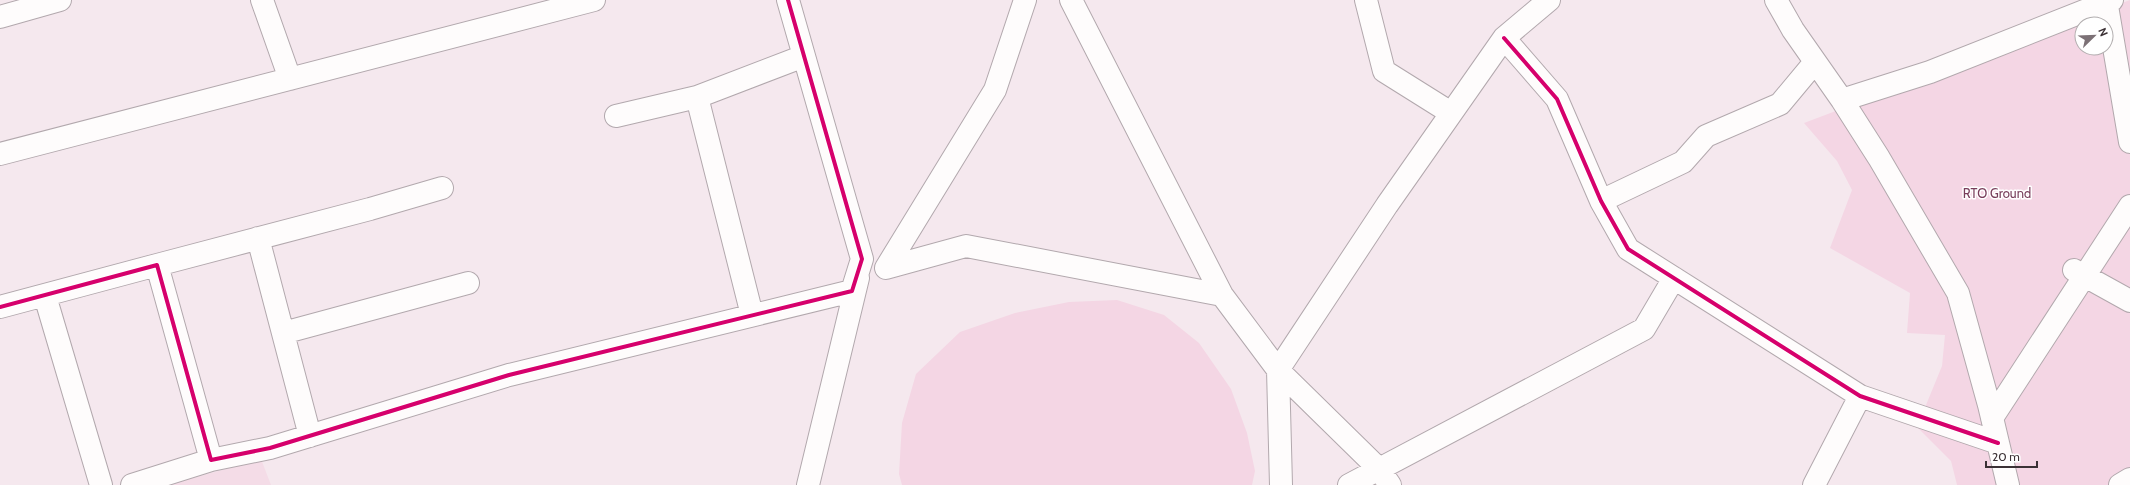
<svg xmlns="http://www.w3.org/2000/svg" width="2130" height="485" viewBox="0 0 2130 485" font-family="Cabin,sans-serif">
	<rect width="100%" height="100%" fill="#f5e8ee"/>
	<!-- built -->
	<path fill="#f4dce7" d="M261 459 271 485H168Z"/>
	<!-- green -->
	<path fill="#f4d6e4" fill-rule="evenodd" d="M2130 0V485H1957L1951 461 1917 427 1942 366 1945 335 1907 333 1910 293 1830 248 1852 190 1837 161 1804 123ZM2082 24H2106V48H2082Z
		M1117 300 1164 315 1199 343 1231 389 1247 433 1255 471 1252 485H902L899 474 902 423 916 374 960 332 1015 313 1069 302Z"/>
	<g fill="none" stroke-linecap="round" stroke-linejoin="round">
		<defs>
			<path id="minor" d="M262 0 290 79
				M1025 0 995 90 886 268 966 246 1222 295
				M1071 0 1222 295 1278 370 1379 469 1390 485
				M1366 0 1384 71 1451 113
				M1776 0 1793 30 1842 100 1879 158 1958 293 1989 405 2008 485
				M2106 0 2130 142
				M0 17 60 0
				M1504 38 1557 99 1601 201 1628 249 1860 396 1998 443
				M697 97 804 56
				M1842 100 1930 72 2112 0
				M616 116 697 97 752 315
				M0 154 594 0
				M1601 201 1683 162 1706 136 1780 104 1815 62
				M258 238 310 436
				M157 265 370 209 442 188
				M2074 270 2130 301
				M45 296 101 485
				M0 307 157 265 211 460 270 448 509 375 852 291 862 259 788 0
				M283 333 468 283
				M1992 418 2130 206
				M132 485 211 460
				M808 485 858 278
				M1281 485 1278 370 1387 205 1504 38 1549 0
				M1349 485 1644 329 1674 278
				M1814 485 1860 396
				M2120 485 2130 479"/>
		</defs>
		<!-- minor casing -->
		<use href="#minor" stroke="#b2a8ad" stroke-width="24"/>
		<!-- minor -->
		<use href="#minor" stroke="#fefcfc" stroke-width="22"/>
		<defs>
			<path id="cycleway" d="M1504 38 1557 99 1601 201 1628 249 1860 396 1998 443
				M0 307 157 265 211 460 270 448 509 375 852 291 862 259 788 0"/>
		</defs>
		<!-- cycleway casing -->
		<use href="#cycleway" stroke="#fff" stroke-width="6"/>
		<!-- cycleway -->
		<use href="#cycleway" stroke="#d6006c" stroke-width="4"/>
	</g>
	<g text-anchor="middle" stroke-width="3" stroke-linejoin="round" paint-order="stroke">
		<!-- park labels -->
		<g font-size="13" fill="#783e5b" stroke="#fff">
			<text x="1997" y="198">RTO Ground</text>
		</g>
	</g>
	<!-- north arrow -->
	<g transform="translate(2094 36) rotate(67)"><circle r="19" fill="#ffffff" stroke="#b1adae"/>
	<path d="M0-3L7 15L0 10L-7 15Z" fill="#7c7176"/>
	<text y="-6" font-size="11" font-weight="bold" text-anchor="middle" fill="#3b3135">N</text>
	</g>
	<!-- scale -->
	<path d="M1986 461v6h51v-6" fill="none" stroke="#3b3135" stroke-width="2"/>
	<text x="1992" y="461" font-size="12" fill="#3b3135" stroke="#ffffff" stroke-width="3" paint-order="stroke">20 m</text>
</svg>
